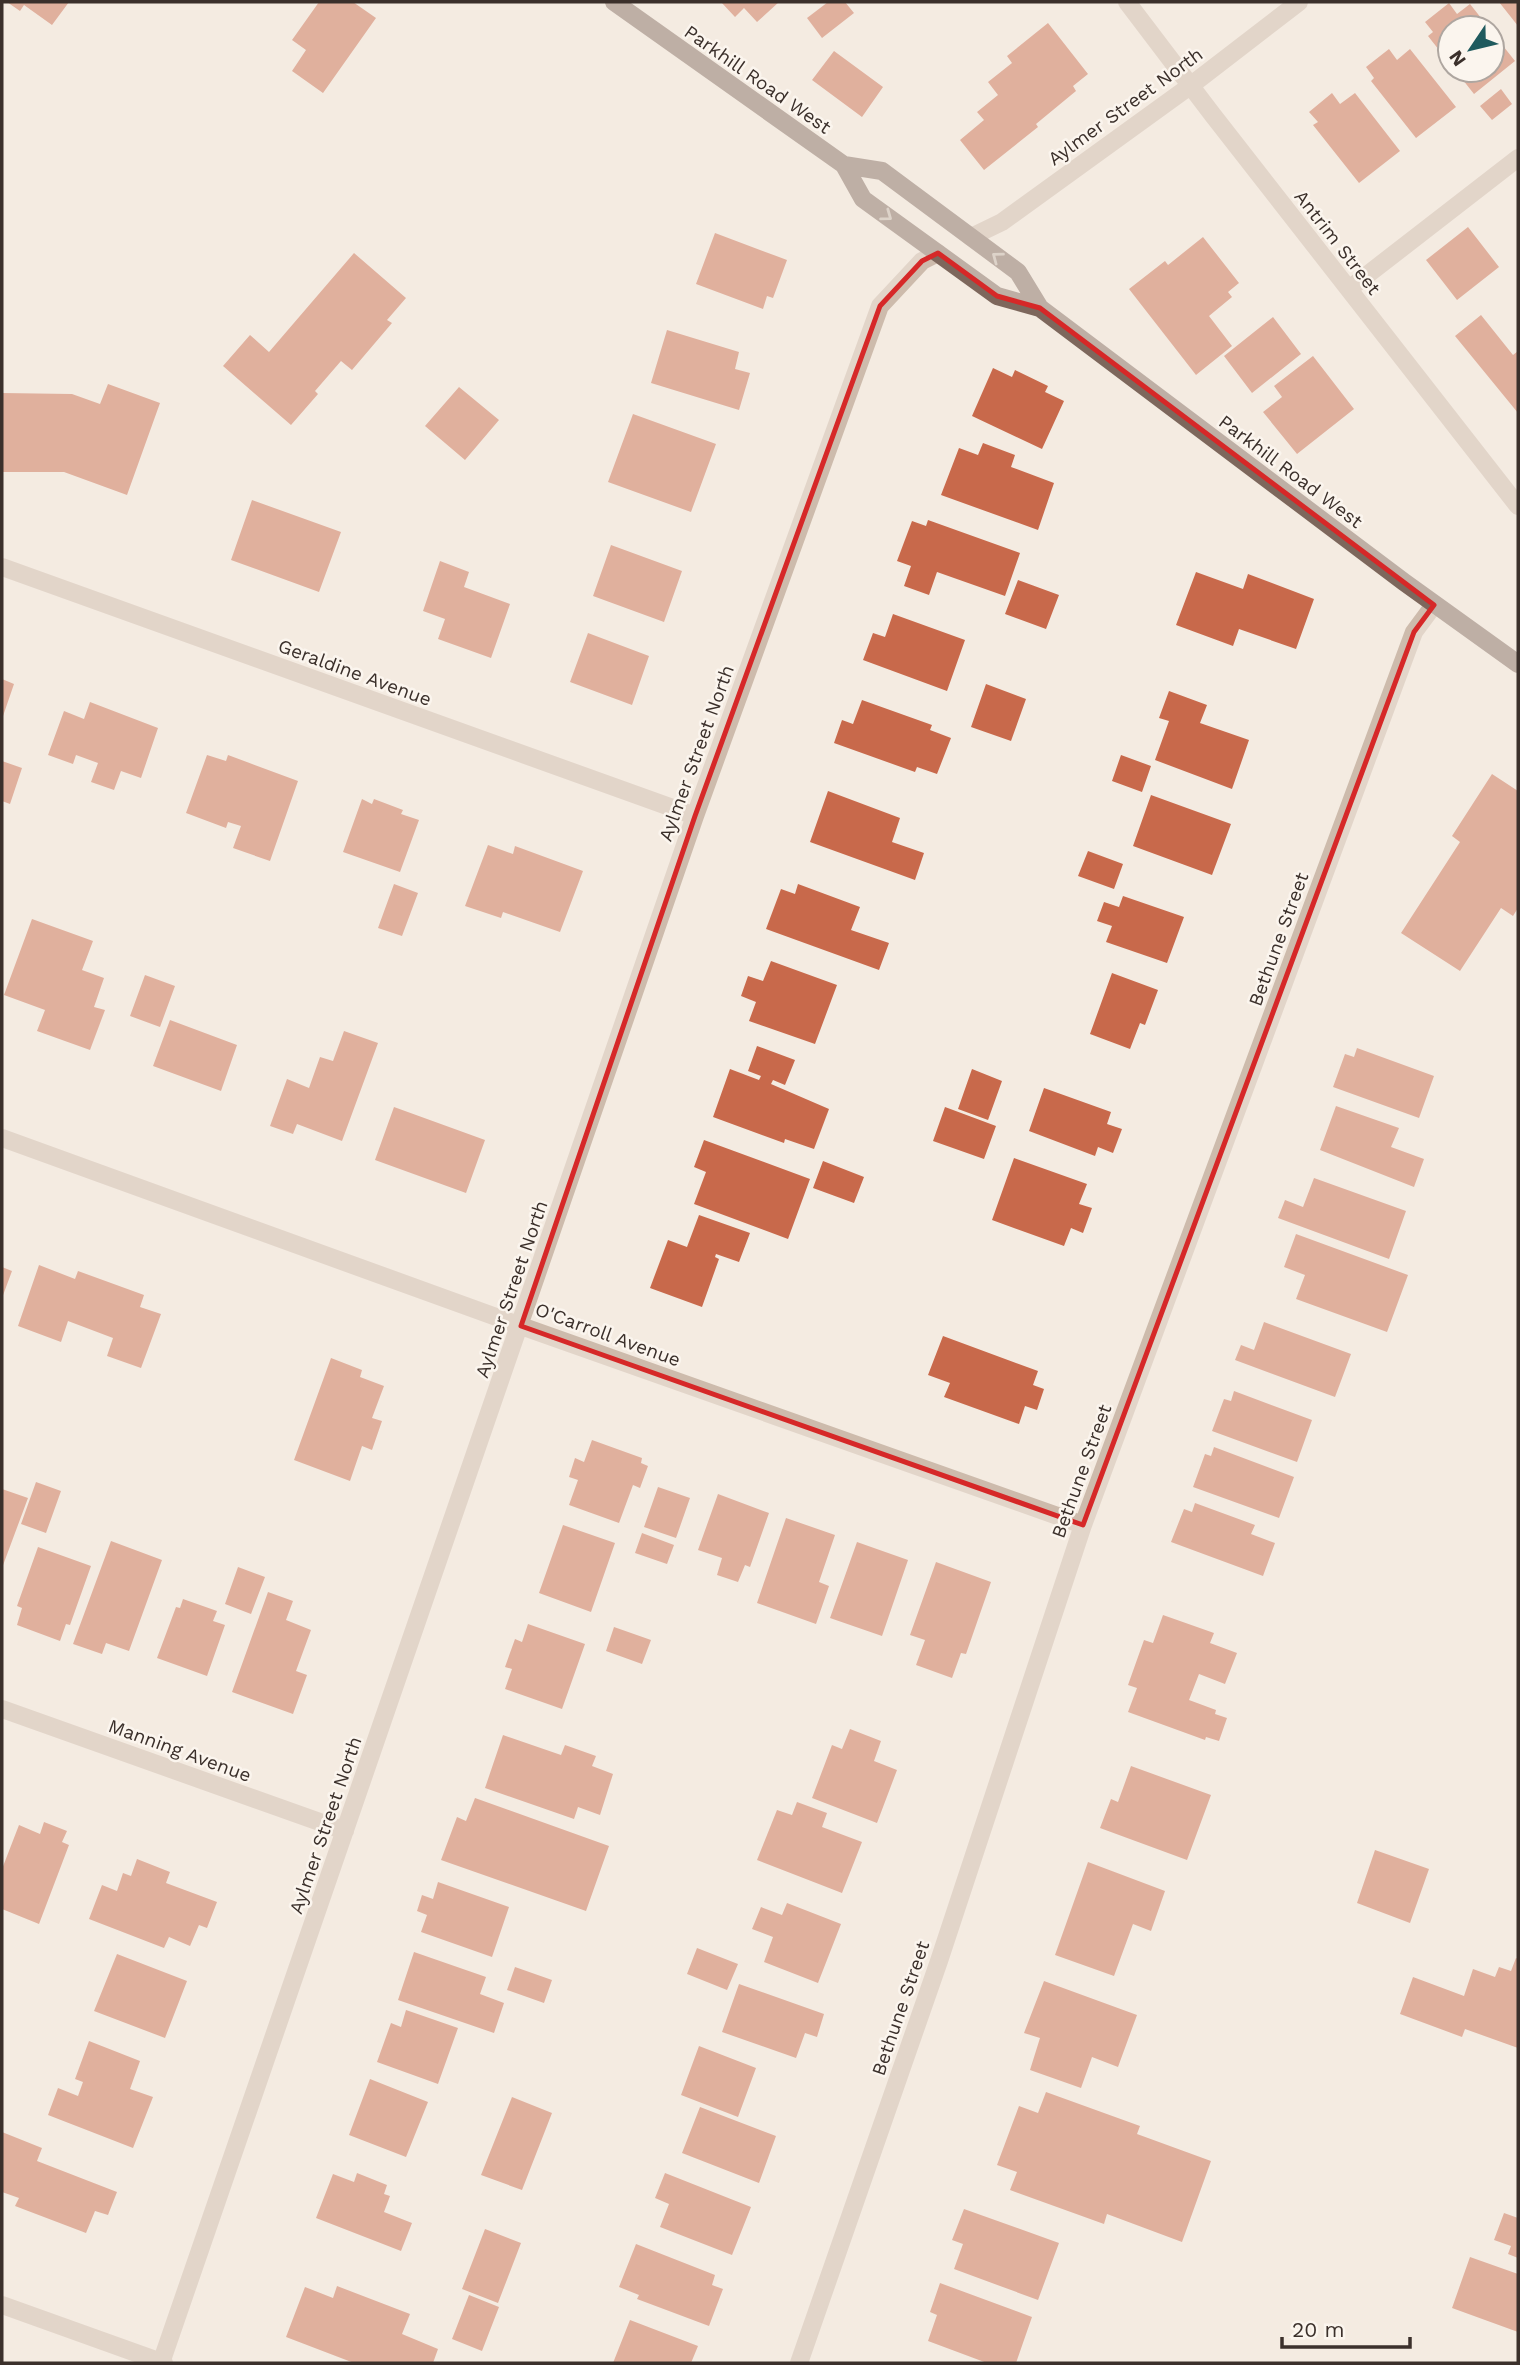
<svg xmlns="http://www.w3.org/2000/svg" width="1520" height="2365" viewBox="0 0 1520 2365" font-family="'Work Sans',sans-serif">
	<rect width="100%" height="100%" fill="#f4ebe1"/>
	<!-- building -->
	<path fill="#c8694b" d="M7 2H69L52 25 24 5 20 11Z
		M319 2H353L376 18 323 93 292 71 306 50 292 40Z
		M721 2H779L757 22 744 8 735 17Z
		M828 2H845L854 13 822 38 807 18Z
		M1499 2H1518V26Z
		M1449 3 1457 14 1470 4 1489 28H1450V64L1428 36 1433 32 1425 22Z
		M1048 23 1088 74 1073 86 1076 91 1036 124 1038 127 984 170 960 140 984 120 977 112 998 95 988 82 1012 63 1007 56Z
		M1492 32 1515 61 1474 94 1455 70H1492Z
		M1389 49 1397 60 1410 49 1456 107 1416 138 1371 81 1374 78 1366 67Z
		M834 51 883 87 862 117 812 80Z
		M1501 89 1512 104 1492 120 1480 106Z
		M1332 93 1340 104 1355 93 1400 151 1359 183 1313 125 1318 122 1309 112Z
		M1468 227 1499 267 1457 300 1426 260Z
		M715 233 787 260 773 298 767 296 763 309 696 284Z
		M1203 237 1239 283 1228 292 1232 297 1209 316 1232 346 1196 375 1129 289 1165 261 1168 265Z
		M354 253 406 298 387 320 392 323 352 370 341 361 315 391 318 394 291 425 223 366 250 335 269 352Z
		M1481 315 1513 355 1518 351V413L1455 336Z
		M1273 317 1301 354 1252 393 1224 356Z
		M667 330 739 352 735 369 750 373 739 410 651 383Z
		M1313 356 1354 409 1297 454 1263 412 1282 397 1274 386Z
		M993 368 1012 377 1015 370 1048 386 1045 392 1064 401 1042 449 972 416Z
		M108 384 160 403 127 495 64 472H2V393L72 394 100 404Z
		M459 387 499 420 465 460 425 426Z
		M633 414 716 444 691 512 608 482Z
		M983 443 1015 455 1011 467 1054 483 1038 530 941 495 959 448 978 455Z
		M252 500 341 532 319 592 231 560Z
		M928 520 1020 553 1005 596 937 572 929 595 904 586 911 566 897 561 912 521 926 526Z
		M611 545 682 571 664 622 593 596Z
		M440 561 469 572 464 587 510 604 491 658 438 639 445 619 423 611Z
		M1196 572 1243 589 1248 574 1314 599 1296 649 1239 629 1233 646 1176 625Z
		M1018 580 1059 595 1046 629 1005 614Z
		M893 614 965 640 947 691 863 660 873 633 885 637Z
		M588 633 649 656 632 705 570 682Z
		M2 679 14 684 2 719Z
		M986 684 1026 699 1011 741 971 727Z
		M1169 691 1207 705 1200 723 1249 740 1232 789 1155 760 1169 721 1159 718Z
		M862 700 932 725 930 730 951 738 937 774 917 767 915 772 834 743 842 720 853 724Z
		M90 702 158 728 141 778 121 771 114 790 91 782 98 763 76 755 73 764 48 755 64 711 84 719Z
		M207 755 226 761 228 755 298 781 270 861 233 848 241 826 228 822 226 828 186 813Z
		M1121 755 1151 766 1142 792 1112 781Z
		M2 761 22 768 10 804 2 801Z
		M1492 774 1518 791V908L1513 916 1501 908 1460 971 1401 933 1460 842 1452 836Z
		M828 791 900 818 892 842 924 853 915 880 810 842Z
		M1151 795 1231 824 1212 875 1133 846Z
		M362 799 372 804 374 799 403 810 401 814 419 820 400 872 343 852Z
		M488 845 513 854 515 846 583 871 560 932 503 912 501 918 465 906Z
		M1088 851 1123 864 1114 889 1078 876Z
		M394 884 418 893 402 936 378 928Z
		M798 884 860 907 851 930 889 943 879 970 766 929 781 889 795 894Z
		M1123 896 1184 917 1167 963 1106 942 1112 926 1097 921 1104 902 1119 907Z
		M32 919 93 941 82 970 104 978 94 1007 105 1010 90 1050 37 1031 45 1010 4 995Z
		M771 961 837 985 815 1044 749 1021 756 1002 741 996 748 976 763 981Z
		M1112 973 1158 990 1145 1025 1140 1023 1130 1049 1090 1034Z
		M145 975 175 986 160 1027 130 1016Z
		M170 1020 237 1045 221 1091 153 1066Z
		M344 1031 378 1043 342 1141 297 1124 293 1134 270 1126 287 1079 309 1088 320 1057 333 1061Z
		M757 1046 795 1060 785 1085 773 1080 771 1084 829 1109 814 1149 785 1139 784 1143 713 1117 730 1069 759 1080 761 1076 748 1071Z
		M1357 1048 1434 1076 1419 1118 1333 1087 1345 1054 1354 1057Z
		M972 1069 1002 1081 988 1120 958 1109Z
		M1044 1088 1111 1112 1107 1124 1122 1129 1113 1153 1098 1147 1095 1156 1029 1131Z
		M1336 1106 1399 1128 1391 1147 1424 1159 1414 1187 1320 1150Z
		M394 1107 485 1140 466 1193 375 1160Z
		M945 1107 996 1126 984 1159 933 1141Z
		M704 1140 810 1179 788 1239 694 1204 706 1172 694 1167Z
		M1014 1158 1087 1184 1079 1204 1092 1208 1083 1233 1071 1228 1064 1246 992 1220Z
		M823 1161 864 1177 854 1203 813 1188Z
		M1314 1178 1406 1211 1389 1259 1278 1218 1285 1200 1303 1207Z
		M699 1215 750 1233 739 1262 716 1254 715 1257 719 1259 702 1307 650 1288 668 1240 687 1247Z
		M1296 1234 1408 1275 1387 1332 1296 1299 1305 1275 1284 1267Z
		M39 1265 75 1279 78 1271 144 1295 140 1307 161 1314 141 1368 107 1356 113 1338 68 1321 61 1342 18 1326Z
		M2 1267 12 1271 2 1298Z
		M1264 1322 1351 1354 1335 1397 1235 1360 1241 1345 1254 1350Z
		M943 1336 1038 1371 1033 1385 1044 1389 1037 1410 1025 1406 1019 1424 944 1397 950 1383 928 1375Z
		M331 1358 362 1370 360 1377 384 1386 372 1418 382 1421 372 1450 362 1446 350 1481 294 1460Z
		M1234 1391 1312 1420 1297 1462 1212 1431 1224 1399 1231 1401Z
		M592 1440 642 1458 641 1463 648 1466 640 1488 633 1485 619 1523 569 1505 578 1480 569 1477 575 1458 584 1462Z
		M1214 1447 1294 1477 1279 1518 1193 1487 1205 1454 1211 1456Z
		M36 1482 61 1491 46 1533 21 1524Z
		M658 1487 690 1498 676 1538 644 1527Z
		M2 1489 28 1498 2 1568Z
		M718 1494 769 1513 750 1567 745 1565 738 1582 717 1575 722 1558 698 1550Z
		M1195 1503 1255 1525 1251 1534 1275 1543 1263 1576 1171 1542 1184 1509 1192 1512Z
		M786 1518 835 1535 819 1582 829 1586 816 1624 757 1603Z
		M563 1525 615 1543 591 1612 539 1593Z
		M642 1533 674 1545 667 1564 635 1553Z
		M111 1541 162 1560 129 1651 106 1643 102 1654 73 1644Z
		M857 1542 908 1560 882 1636 830 1618Z
		M38 1547 91 1566 70 1625 66 1624 60 1641 17 1625 22 1608 17 1606Z
		M936 1562 991 1582 966 1654 961 1653 952 1678 916 1665 925 1640 910 1635Z
		M238 1567 265 1577 251 1614 225 1604Z
		M268 1592 293 1601 286 1620 311 1630 296 1671 307 1675 293 1714 232 1692Z
		M183 1599 217 1611 213 1621 225 1625 207 1676 157 1658 176 1607 180 1608Z
		M1163 1615 1214 1633 1210 1643 1237 1653 1225 1684 1199 1674 1189 1700 1216 1710 1215 1714 1227 1718 1219 1741 1206 1737 1205 1740 1128 1712 1137 1688 1128 1685 1144 1640 1153 1643Z
		M528 1624 585 1644 562 1709 505 1689 512 1669 505 1667 515 1639 522 1642Z
		M614 1627 651 1640 642 1664 606 1651Z
		M850 1729 881 1741 874 1761 897 1770 877 1823 812 1798 832 1745 842 1749Z
		M503 1735 561 1755 565 1745 596 1756 592 1766 613 1774 600 1815 578 1807 574 1819 485 1788Z
		M1131 1766 1211 1795 1187 1860 1100 1828 1111 1799 1118 1802Z
		M475 1798 609 1846 586 1911 441 1860 457 1817 466 1821Z
		M797 1802 827 1813 822 1827 862 1842 842 1893 757 1860 777 1810 792 1815Z
		M44 1822 67 1831 62 1842 69 1845 39 1924 2 1909V1869L19 1825 40 1834Z
		M1375 1850 1429 1869 1410 1923 1357 1903Z
		M137 1859 170 1872 166 1883 217 1902 207 1928 199 1925 190 1946 169 1937 164 1948 89 1919 102 1885 117 1891 123 1873 131 1876Z
		M1088 1862 1165 1891 1151 1931 1133 1924 1114 1976 1055 1955Z
		M438 1882 509 1907 492 1957 421 1932 427 1915 417 1911 422 1895 433 1899Z
		M787 1903 841 1924 818 1983 764 1962 773 1937 752 1929 761 1907 782 1915Z
		M697 1948 738 1964 727 1990 687 1974Z
		M414 1952 486 1977 480 1994 504 2003 494 2033 398 2000Z
		M117 1954 187 1981 165 2038 94 2011Z
		M1516 1958 1518 1959V2048L1465 2029 1462 2037 1400 2014 1413 1977 1464 1996 1473 1969 1495 1977 1499 1967 1511 1971Z
		M515 1967 552 1980 544 2003 507 1990Z
		M1044 1981 1137 2015 1118 2067 1092 2057 1081 2088 1030 2070 1040 2038 1024 2033Z
		M739 1984 824 2014 817 2037 805 2033 796 2058 722 2032Z
		M406 2010 458 2028 438 2084 377 2062 391 2023 401 2027Z
		M89 2041 140 2061 130 2089 153 2097 133 2148 48 2115 58 2088 78 2096 83 2082 75 2079Z
		M699 2046 756 2068 738 2117 681 2095Z
		M370 2079 428 2102 406 2157 349 2135Z
		M1046 2092 1140 2126 1137 2134 1211 2161 1182 2242 1107 2214 1104 2224 1010 2190 1017 2172 997 2165 1019 2106 1038 2113Z
		M512 2097 552 2113 522 2190 481 2175Z
		M700 2107 776 2136 759 2183 682 2153Z
		M2 2132 42 2148 37 2161 117 2192 108 2215 95 2211 86 2233 15 2206 19 2198 2 2192Z
		M357 2173 387 2185 384 2194 390 2196 384 2212 412 2223 401 2251 316 2218 333 2174 354 2182Z
		M665 2173 751 2207 732 2255 660 2227 669 2204 655 2198Z
		M964 2209 1059 2243 1038 2300 954 2269 963 2244 952 2240Z
		M1504 2213 1518 2218V2258L1508 2254 1511 2246 1494 2240Z
		M485 2229 521 2243 498 2303 462 2289Z
		M636 2244 715 2275 712 2285 723 2289 709 2326 637 2299 639 2295 619 2287Z
		M1470 2257 1518 2274V2332L1452 2308Z
		M940 2283 1032 2317 1016 2363H987L928 2341 937 2315 930 2312Z
		M337 2286 410 2314 402 2334 438 2349 433 2363H354L286 2337 305 2287 333 2298Z
		M469 2295 499 2307 482 2351 452 2339Z
		M630 2320 698 2346 691 2363H613Z"/>
	<g fill="none" stroke-linecap="round" stroke-linejoin="round">
		<!-- minor -->
		<path stroke="#cdbbac" stroke-width="18" d="M1127 2 1212 114 1518 506
			M971 237 1002 222 1190 86 1299 2
			M1349 289 1518 158
			M2 567 695 816
			M2 1138 521 1326 1083 1525
			M2 1709 345 1831
			M2 2305 164 2363
			M161 2363 695 816 880 306 922 261 938 253
			M799 2363 939 1961 1083 1525 1414 632 1434 605"/>
		<!-- major -->
		<path stroke="#7d675c" stroke-width="18" d="M614 2 844 165 863 199 997 296 1040 308 1404 582 1518 664
			M844 165 882 171 1018 272 1040 308"/>
	</g>
	<!-- one-way arrows -->
	<defs><path id="oneway-chevron" d="M-2-3.5L2.5 0L-2 3.5" fill="none" stroke-width="1.6" stroke-linecap="round" stroke-linejoin="round" transform="scale(1.75)"/></defs>
	<g stroke="#c2b5ac">
		<use href="#oneway-chevron" transform="translate(887 216) rotate(36)"/>
		<use href="#oneway-chevron" transform="translate(997 257) rotate(-143)"/>
	</g>
	<!-- marked area -->
	<path d="M0 0H1520V2365H0ZM938 253 997 296 1040 308 1434 605 1414 632 1083 1525 521 1326 695 816 880 306 922 261Z" fill="#f4ebe1" fill-opacity=".55" fill-rule="evenodd"/>
	<path fill="none" stroke="#d62828" stroke-width="5" stroke-linejoin="round" d="M938 253 997 296 1040 308 1434 605 1414 632 1083 1525 521 1326 695 816 880 306 922 261Z"/>
	<g text-anchor="middle" stroke-width="5" stroke-linejoin="round" paint-order="stroke">
		<!-- street labels -->
		<g font-size="19" fill="#3b302b" stroke="#fbf5ee">
			<text transform="translate(758 79) rotate(35)" y="7">Parkhill Road West</text>
			<text transform="translate(1125 106) rotate(-36)" y="7">Aylmer Street North</text>
			<text transform="translate(1338 242) rotate(52)" y="7">Antrim Street</text>
			<text transform="translate(1291 471) rotate(37)" y="7">Parkhill Road West</text>
			<text transform="translate(355 672) rotate(20)" y="7">Geraldine Avenue</text>
			<text transform="translate(696 753) rotate(-70)" y="7">Aylmer Street North</text>
			<text transform="translate(1278 939) rotate(-70)" y="7">Bethune Street</text>
			<text transform="translate(511 1289) rotate(-71)" y="7">Aylmer Street North</text>
			<text transform="translate(608 1334) rotate(20)" y="7">O'Carroll Avenue</text>
			<text transform="translate(1081 1471) rotate(-70)" y="7">Bethune Street</text>
			<text transform="translate(180 1750) rotate(20)" y="7">Manning Avenue</text>
			<text transform="translate(325 1825) rotate(-71)" y="7">Aylmer Street North</text>
			<text transform="translate(900 2008) rotate(-71)" y="7">Bethune Street</text>
		</g>
	</g>
	<!-- border -->
	<rect width="1520" height="2365" fill="none" stroke="#3b302b" stroke-width="7"/>
	<!-- north arrow -->
	<g transform="translate(1471 49) rotate(235)"><circle r="33" fill="#fbf5ee" stroke="#aea6a0" stroke-width="2"/>
	<path d="M0-5L12 26L0 18L-12 26Z" fill="#1f5a5e"/>
	<text y="-10" font-size="19" font-weight="bold" text-anchor="middle" fill="#3b302b">N</text>
	</g>
	<!-- scale -->
	<path d="M1282 2337v10h128v-10" fill="none" stroke="#3b302b" stroke-width="3.5"/>
	<text x="1292" y="2337" font-size="21" fill="#3b302b" stroke="#fbf5ee" stroke-width="5" paint-order="stroke">20 m</text>
</svg>
